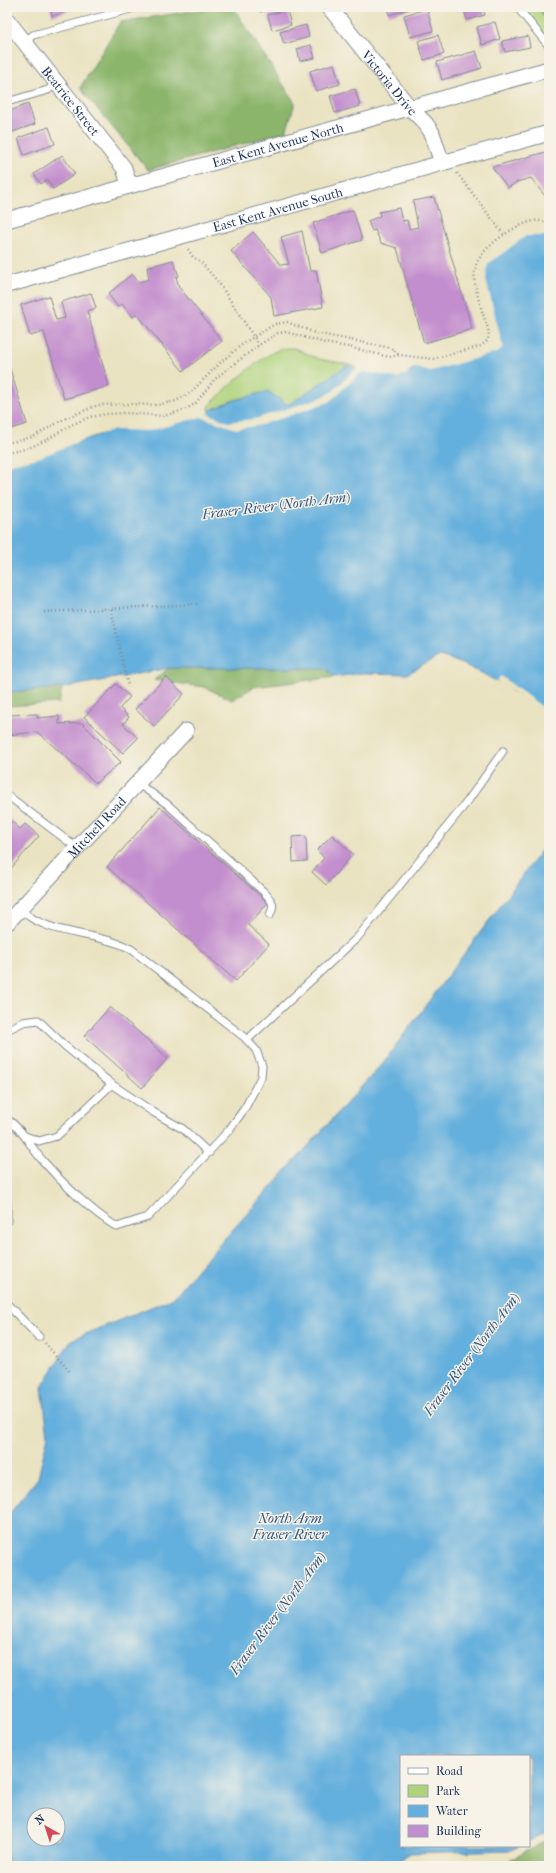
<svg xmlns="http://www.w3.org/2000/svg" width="556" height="1873" viewBox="0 0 556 1873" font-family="'IM FELL French Canon',serif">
	<rect width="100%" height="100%" fill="#f7f3e8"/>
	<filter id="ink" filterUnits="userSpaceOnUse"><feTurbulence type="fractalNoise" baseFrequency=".025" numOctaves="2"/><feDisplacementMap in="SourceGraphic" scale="8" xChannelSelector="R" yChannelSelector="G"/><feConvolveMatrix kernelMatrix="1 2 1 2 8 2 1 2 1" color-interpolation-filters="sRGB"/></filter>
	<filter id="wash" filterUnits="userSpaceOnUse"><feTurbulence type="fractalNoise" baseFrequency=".012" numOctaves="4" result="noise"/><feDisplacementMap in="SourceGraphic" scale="16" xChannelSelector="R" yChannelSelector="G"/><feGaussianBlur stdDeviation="0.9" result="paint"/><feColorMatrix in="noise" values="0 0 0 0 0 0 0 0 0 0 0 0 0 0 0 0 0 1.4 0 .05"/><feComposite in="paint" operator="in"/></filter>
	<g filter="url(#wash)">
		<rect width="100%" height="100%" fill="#eae3c2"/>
		<!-- green -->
		<path fill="#afd37b" stroke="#65816c" d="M517 7H549V46Z
			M294 348 319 359 356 366 357 369 281 410 209 414V406C224 390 262 355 281 349 285 348 290 348 294 348Z"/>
		<!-- forest -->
		<path fill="#8bb56b" stroke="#537264" d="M217 7H233L295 103 286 132 148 170 80 88 120 22Z
			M537 7H549V23Z
			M169 668H325L335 677 254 687 232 700 204 687 154 680Z
			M62 688 59 703 7 706V692Z
			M549 1839V1866H420L423 1863 507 1862Z"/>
		<!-- water -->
		<path fill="#64afdd" stroke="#406f9e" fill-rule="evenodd" d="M526 226 549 229V718C514 691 482 669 440 656L407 674 362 673 335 677 325 668H169L62 688 7 692V463L25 461 112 430 154 429 200 415 231 401 268 391 288 405 346 366 401 376 424 363 482 350 493 330 482 258Z
			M549 840V1831L529 1841V1756H401V1846H520L511 1850 409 1853 394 1866H7V1517L38 1478 48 1435 42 1387 71 1340 173 1298 200 1266 382 1064ZM34 1815H58V1839H34Z"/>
		<!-- pier -->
		<path fill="#eae3c2" d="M525 224 549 225V242L545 236H526L488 264 486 280 503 347 499 352 431 371 412 367 423 361 480 348 491 330 476 279 480 258Z
			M345 364 401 373 405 371 409 373 397 378 365 372 359 374 329 402 261 425 236 429 201 417 149 431 115 430 93 436 38 458 7 465V461L24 459 111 428 153 427 209 409V414L228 422 255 419 320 398 333 391 352 372 357 369 356 366Z
			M501 676 549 712V720L513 692 500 685 497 680Z"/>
		<g id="blocks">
			<!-- building -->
			<path fill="#c38ece" d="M50 7H73L74 9 52 16Z
				M258 7H277L260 12Z
				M387 7H416L389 15Z
				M463 7H483L485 15 467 20Z
				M427 9 433 31 410 37 404 15Z
				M287 10 291 25 272 30 268 15Z
				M495 22 500 39 482 45 477 27Z
				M306 25 309 37 284 44 280 32Z
				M438 35 444 54 424 60 418 41Z
				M528 36 530 47 505 52 502 41Z
				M311 45 315 58 300 61 297 49Z
				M476 51 482 68 442 80 437 62Z
				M334 64 340 84 316 91 310 71Z
				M355 89 360 106 335 113 330 96Z
				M28 104 35 124 7 134V112Z
				M49 127 55 144 24 155 18 138Z
				M549 151V201L531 178 517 182 508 188 492 167Z
				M62 155 75 174 53 189 47 180 41 184 34 174Z
				M434 197 472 329 424 343 397 248 381 243 375 230 372 231 368 221 380 216 379 212 399 208 402 221 407 220 409 229 418 227 413 201Z
				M353 210 362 240 322 253 313 223Z
				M302 231 310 271 316 270 323 307 274 316 271 297 231 251 253 232 281 265 289 264 281 237Z
				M173 260 179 276 176 277 179 287 222 341 183 371 137 314 133 317 122 304 118 307 108 294 132 274 139 282 149 279 147 267Z
				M91 293 96 308 87 311 109 386 64 399 44 332 30 336 21 305 49 296 56 320 65 318 61 302Z
				M7 359 27 424 7 430Z
				M166 677 184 694 154 726 135 709Z
				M116 684 130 697 120 708 129 717 123 724 138 738 123 753 84 717Z
				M37 714V718L59 716V724L82 723 121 762 96 783 37 732 7 735V715Z
				M160 807 268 903 248 925 269 944 236 981 107 867Z
				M8 818 20 829 25 824 39 836 7 873Z
				M332 835 353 854 326 885 312 872 324 858 317 850Z
				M306 836 307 861 293 862 292 837Z
				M110 1007 168 1058 142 1088 84 1036Z"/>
		</g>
	</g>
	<g filter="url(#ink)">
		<use href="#blocks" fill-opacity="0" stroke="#828990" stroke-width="1"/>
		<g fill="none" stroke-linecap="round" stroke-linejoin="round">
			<defs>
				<path id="lane" d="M517 7 549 46
					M24 42 33 35 138 7
					M7 102 48 90 57 83
					M137 783 167 804 264 892C271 900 276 904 270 915
					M7 795 77 848
					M7 1030 23 1022 38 1020 65 1046 114 1086 153 1112 183 1129 209 1153
					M247 1040 358 937 467 802 503 751
					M7 1119C25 1132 29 1145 43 1161 62 1183 92 1212 117 1227L148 1217 229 1130 245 1108 261 1077 262 1066 256 1050 244 1037 131 949C96 931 49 937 20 909
					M25 1136 39 1141 57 1136 112 1084
					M7 1202V1221
					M7 1304 39 1337"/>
				<g id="street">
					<path id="s1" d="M329 7 410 108 426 124 432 133 442 163"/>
					<path id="s2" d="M7 20 124 168 129 185"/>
					<path id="s3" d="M7 220 549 69"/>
					<path id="s4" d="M7 285 549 133"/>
					<path id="s5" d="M7 923 186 731"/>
				</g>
			</defs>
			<!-- lane casing -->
			<use href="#lane" stroke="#828990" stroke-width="9"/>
			<!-- street casing -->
			<use href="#street" stroke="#828990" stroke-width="17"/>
			<!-- path -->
			<path stroke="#828990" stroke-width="2.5" stroke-dasharray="1 3" stroke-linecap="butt" d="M457 173 504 235
				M188 249 193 257 200 261 219 283 259 345
				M7 443 33 437 64 419 98 405 130 404 157 405 176 401 190 393 222 361 244 343 275 324 287 322 315 333 391 348 399 355
				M7 453 29 448 48 439 71 425 90 417 106 414 126 413 164 416 184 410 195 404 214 380 226 370 259 345 278 333 286 332 325 343 349 347 389 357 400 355 433 359 481 346 488 340 489 332C484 316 472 286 475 269 478 249 515 224 534 221 539 220 545 222 549 223
				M111 609 128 686
				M44 612 197 604
				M45 1343 70 1372"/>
			<!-- lane -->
			<use href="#lane" stroke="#fff" stroke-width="7"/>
			<!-- street -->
			<use href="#street" stroke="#fff" stroke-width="15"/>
		</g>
	</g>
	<g text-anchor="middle" stroke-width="3" stroke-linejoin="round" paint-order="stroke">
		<!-- street labels -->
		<g font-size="13" fill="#1b2f5e" stroke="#f7f3e8">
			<text dy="5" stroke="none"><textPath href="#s1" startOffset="97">Victoria Drive</textPath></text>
			<text dy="5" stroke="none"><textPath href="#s2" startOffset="103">Beatrice Street</textPath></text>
			<text dy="5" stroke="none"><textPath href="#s3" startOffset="281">East Kent Avenue North</textPath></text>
			<text dy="5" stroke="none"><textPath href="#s4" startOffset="281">East Kent Avenue South</textPath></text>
			<text dy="5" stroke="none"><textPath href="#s5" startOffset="131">Mitchell Road</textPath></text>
		</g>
		<!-- water labels -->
		<g font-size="14" font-style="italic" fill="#315584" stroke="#f7f3e8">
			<text transform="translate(276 505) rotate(-7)" y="5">Fraser River (North Arm)</text>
			<text transform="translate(471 1354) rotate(-53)" y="5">Fraser River (North Arm)</text>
			<text x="290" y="1523">North Arm<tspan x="290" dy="16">Fraser River</tspan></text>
			<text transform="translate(277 1613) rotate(-53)" y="5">Fraser River (North Arm)</text>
		</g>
	</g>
	<!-- margin -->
	<rect width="556" height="1873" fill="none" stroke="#f7f3e8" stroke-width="24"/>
	<!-- legend -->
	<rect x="400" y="1755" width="130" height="92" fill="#f7f3e8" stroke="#9fa5b1"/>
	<rect x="408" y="1768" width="20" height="6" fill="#ffffff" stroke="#9fa5b1"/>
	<text x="436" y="1775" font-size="12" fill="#1b2f5e">Road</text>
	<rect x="408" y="1785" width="20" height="12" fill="#afd37b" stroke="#9fa5b1"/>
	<text x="436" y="1795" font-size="12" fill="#1b2f5e">Park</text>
	<rect x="408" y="1805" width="20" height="12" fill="#64afdd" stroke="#9fa5b1"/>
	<text x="436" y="1815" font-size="12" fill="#1b2f5e">Water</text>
	<rect x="408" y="1825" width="20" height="12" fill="#c38ece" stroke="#9fa5b1"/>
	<text x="436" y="1835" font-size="12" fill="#1b2f5e">Building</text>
	<!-- north arrow -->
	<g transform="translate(46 1827) rotate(321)"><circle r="19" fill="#f7f3e8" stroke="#9fa5b1"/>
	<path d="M0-3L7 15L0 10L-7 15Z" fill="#d1495b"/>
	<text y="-6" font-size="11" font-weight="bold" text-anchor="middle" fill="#1b2f5e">N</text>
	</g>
</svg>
